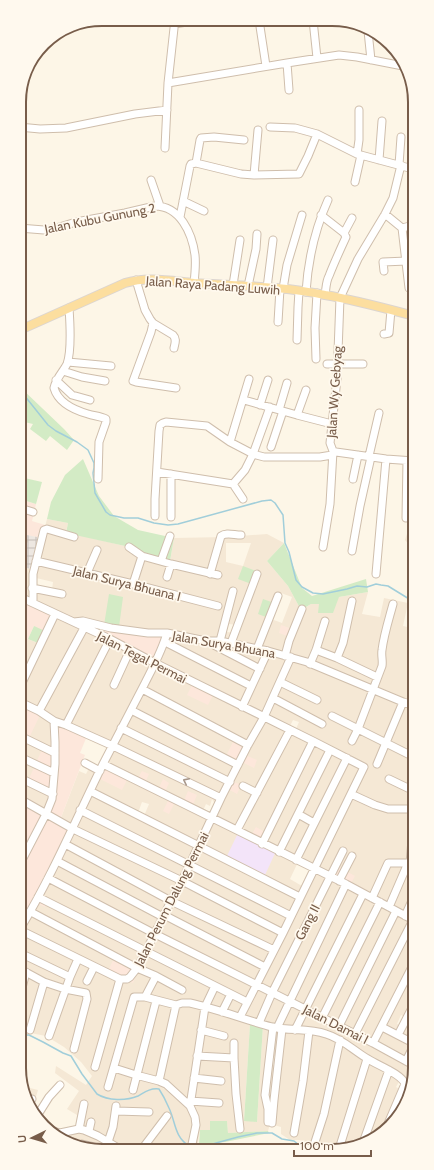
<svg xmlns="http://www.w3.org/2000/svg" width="434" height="1170" viewBox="0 0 434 1170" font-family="Cabin,sans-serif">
	<defs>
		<pattern id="industrial-grid" width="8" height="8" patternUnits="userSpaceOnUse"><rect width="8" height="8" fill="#ede7e1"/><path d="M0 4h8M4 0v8" fill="none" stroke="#c5beb8"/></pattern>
	</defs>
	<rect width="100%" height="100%" fill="#fdf6e7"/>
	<!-- residential -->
	<path fill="#f5e8d5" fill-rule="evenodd" d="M414 512V551L405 540Z
		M47 519 68 523 66 532 125 546 151 559 170 561 174 538 226 537 267 534 284 543 267 561 288 586 301 610 311 604H319L339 597 368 592 362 614 380 617 384 598 408 603 403 626 412 628 409 643 414 644 415 1018 410 1016 408 1019 401 1015 397 1024 404 1027 406 1024 415 1029V1073L394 1122 384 1128 380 1126 377 1133 348 1149H314L316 1144H308L300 1140H290L281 1134V1127L270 1124 268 1131 228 1133 227 1121 210 1130H200L197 1149H86L43 1126 55 1131 76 1125 77 1115 67 1109 79 1091 55 1073 56 1066 86 1085 92 1076 81 1062 64 1047 46 1036 25 1032 21 1029 20 931 40 896 60 820 79 771 86 774 89 768 100 773 112 748 57 721 59 752 54 791 48 815 22 800 20 803V698L28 678 20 675V636L43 645 20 596V566L34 570ZM226 543H251L243 566 226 562ZM32 577 53 582 52 590 29 585ZM281 593 292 597 282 623 271 619ZM228 624 239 625 238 633 227 632ZM293 720 299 722 295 731 289 728ZM212 799 218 809 213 818 202 813 206 804 210 806ZM142 802 149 804 144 816 138 813ZM256 828 272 847 251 836ZM299 860 312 866 302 886 290 879ZM250 1024 263 1025 257 1122 244 1120ZM271 1055 279 1057 278 1066 269 1064ZM401 1078 408 1082 403 1091 396 1087Z
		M20 534 27 535 20 565Z
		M22 1086 38 1090 33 1107Z"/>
	<!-- commercial -->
	<path fill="#fde7db" d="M20 499 36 504 32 521 45 525 42 538 20 534Z
		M20 596 57 615 104 625 170 634 156 661 57 615 49 633 34 626 28 639 20 636Z
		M281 625 295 630 293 638 279 633Z
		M194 681 215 691 208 705 187 695Z
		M20 704 41 713 28 740 20 736Z
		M56 720 87 736 80 753 85 755 60 820 74 827 40 896 48 901 45 907 36 903 20 931V803L22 800 48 815 54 792 28 781 44 745 59 751Z
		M236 736 251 744 245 755 257 760 254 768 242 762 241 763 226 756Z
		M104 764 129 776 122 790 98 778Z
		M142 771 149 774 145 783 137 780Z
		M163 779 169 783 164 794 158 790Z
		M232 781 241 785 237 794 228 789Z
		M188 791 197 795 192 807 183 803Z
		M170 797 176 800 169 814 163 811Z
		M256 827 265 832 261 841 251 836Z
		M339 867 355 876 350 885 334 876Z
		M116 954 140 964 133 983 107 973Z"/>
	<!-- industrial -->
	<path fill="url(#industrial-grid)" d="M27 535 42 538 34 570 20 566Z"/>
	<!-- education -->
	<path fill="#f3e4f9" d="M239 831 277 849 265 875 227 856Z"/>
	<!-- green -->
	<path fill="#d3ebc5" d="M20 387 64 429 74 440 67 450 50 436 46 441 30 429 33 424 20 421V407L21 402H20Z
		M83 459 99 496 114 516 138 530 174 538 170 561 151 559 125 546 66 533 68 523 47 519 51 502 65 475Z
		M20 477 42 482 36 504 20 499Z
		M284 543 302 588 312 596 366 579 368 592 339 597 333 613H318L319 604H311L301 610 288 586 267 561Z
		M243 566 259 572 254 585 238 579Z
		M109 594 123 597 119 627 104 625Z
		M263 599 277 604 271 619 258 614Z
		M34 626 49 633 43 645 28 639Z
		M250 1024 263 1025 257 1122 244 1121Z
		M210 1121H227L228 1133 268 1131 269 1133 225 1142 199 1144 200 1130H210Z"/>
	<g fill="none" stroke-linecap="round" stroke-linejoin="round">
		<!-- stream -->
		<path stroke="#a1ceda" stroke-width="1.5" d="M20 392 24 395 48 425 56 431 77 442 88 450 94 463V468L93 473 95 493 106 512 110 515 124 518H138L154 523 168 525 178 524 262 501 271 500 275 503 283 515 285 543 289 552 296 580 302 587 313 593 323 594 347 589 357 586 367 587 376 584 381 585 388 586 414 602
			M21 1035H29L43 1042 63 1053 71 1056 82 1074 97 1094C108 1101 126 1101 138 1096 145 1092 150 1088 159 1089 163 1095 166 1101 169 1108 176 1123 174 1136 189 1146
			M194 1149 238 1137 257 1133H272L282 1139 294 1141 304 1149"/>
		<defs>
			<path id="minor" d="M259 20 266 66
				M313 20 317 58
				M174 24 200 20
				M368 31 371 60
				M287 63 289 90
				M168 83 287 63 339 55 357 57 403 66
				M19 127 40 129 66 128 135 114 167 110
				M270 127 295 128 317 134 357 154 413 169
				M165 148 168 83 175 19
				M357 154 359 140V110
				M379 160 382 121
				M196 163 200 140 201 138 214 137 244 140
				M399 165 401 137
				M401 165 393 198 385 214 358 259 340 298 337 379 330 443 333 451 336 452 386 459 414 461
				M254 175 258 130
				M151 180 160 206
				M355 182 361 155
				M183 201 204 211
				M385 214 402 228 409 288
				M321 215 344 233
				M180 217 190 166 191 164 196 163 241 174 254 175 299 174 308 156 317 134
				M19 228 44 230 53 229 76 222 125 213 155 206C180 206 192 233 195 255 196 264 195 274 194 283
				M402 228 414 225
				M384 271 383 262 407 261
				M136 280 145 310 150 319 153 323 173 335C177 339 175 343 174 348
				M233 285 240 240
				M248 286 256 249 257 234
				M267 288 273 240
				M283 289 287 265 302 215
				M306 292C308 261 315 229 328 200
				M325 295C326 289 326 281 329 276 334 263 340 250 346 237L344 233 352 218
				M69 308C70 322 72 350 67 364 63 372 56 378 54 388 58 402 74 410 88 414 94 416 100 416 106 419V422L99 442 98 479
				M278 322 280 289
				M153 323 151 332 133 381 136 382 176 388
				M384 334 389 333 391 310
				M297 340 298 307 299 291
				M316 359 315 328 317 293
				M68 362 111 366
				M327 364H363
				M63 371 82 377 105 381
				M56 380 72 395 90 400
				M244 400 297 415 332 424
				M260 405 268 380
				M279 410 287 383
				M297 415 306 390
				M230 442 249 379
				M271 447 283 411
				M369 456 379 413
				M157 472 233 484 245 470 253 454 270 407
				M171 474V517
				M353 479 358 455
				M233 484 243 499
				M20 508 33 512
				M155 516V499L159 431 160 425 163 423 166 422 207 426 230 442 253 454 264 457H320L332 455
				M406 518 407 461
				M20 540 23 541
				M129 547 142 556
				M323 547 330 504 333 451
				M352 551 360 506 371 457
				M36 561 133 584 218 606
				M161 561 170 536
				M87 573 97 550
				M210 574 221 536C226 532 234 535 241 535
				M376 574 386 459
				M167 577 171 564
				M133 584 142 556 171 564 218 575
				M32 588 62 594
				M20 597 110 639 155 663 313 741 364 767 283 933 240 1017
				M33 602V574L44 530 47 529 74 537
				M20 610 25 599
				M74 622 83 621 111 628 148 633H167L206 641H220L268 651 307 662 403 702 414 705
				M206 641 260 669
				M220 641 233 591
				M165 642 251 686
				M231 643 257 574
				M257 649 278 596
				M316 650 337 658 377 677
				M285 656 289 641 302 609
				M337 658 343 643 352 601
				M310 664 316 650 325 621
				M280 682 317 700
				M114 685 130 650
				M20 687 55 614
				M142 689 248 745
				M273 698 322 724
				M20 702 39 711 54 721 66 725 113 746 221 798
				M242 707 268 651
				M131 710 238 765
				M39 711 84 628
				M332 716 414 757
				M66 725 110 639
				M121 728 230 782
				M20 736 55 753
				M352 741 358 729 382 666C383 660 381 656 382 650 384 634 389 619 393 604
				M20 757 54 773
				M85 763 100 771
				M103 764 346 884 415 921
				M377 764 403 702
				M20 778 53 794
				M389 779 414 791
				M243 786 257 793
				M90 791 300 897
				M351 794 375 805 388 809H407
				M20 799 73 829 182 881 283 933
				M80 810 291 916
				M298 814 314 823
				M237 830 290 730
				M65 844 171 901 274 950
				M262 844 313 741
				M279 852 330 750
				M296 860 347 758
				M57 861 163 917
				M410 863 414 817
				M20 864 46 814 52 799 55 764V742L54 721
				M48 878 155 934 373 1043 415 1066
				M339 881 352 856
				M38 897 247 1002
				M372 898 388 863H415
				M389 907 408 863
				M31 912 137 968 156 976 182 990
				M164 915 265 967
				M405 916 415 894
				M20 929C52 876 76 819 103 764 117 737 131 710 145 683 153 667 162 651 167 633
				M20 930 120 979H127L130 977 137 968 146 951 171 901 182 881 221 798 248 745 264 717 291 657
				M20 953 70 977
				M20 969 44 982 65 989 86 993 87 999 74 1049
				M87 981 94 967
				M21 992 26 972
				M145 997 156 976
				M176 1005 182 1003H190C218 1009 245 1020 272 1027 290 1031 309 1028 326 1034 343 1039 354 1051 368 1059 377 1065 402 1074 405 1084L387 1126
				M222 1012 231 994
				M322 1018 380 902
				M259 1023 272 993 343 851
				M339 1026 396 911
				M382 1027 413 1043 414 1045 406 1061
				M277 1028 346 884
				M30 1030 44 982
				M201 1030 224 1036
				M295 1030 363 894
				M355 1034 413 920
				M398 1035 415 1002
				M49 1036 70 977 78 959
				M373 1043 415 961
				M197 1056 234 1058 236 1094 240 1129
				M234 1058V1043
				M95 1067 120 979
				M114 1068 136 1075 159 1081 166 1084 190 1106 195 1117 196 1125 191 1149
				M194 1078 221 1081
				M159 1081 176 1005
				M108 1087 134 997H145L176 1005
				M133 1090 156 1001
				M28 1099H32
				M190 1101 219 1103
				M190 1106 205 1007 215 986
				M116 1111 149 1112
				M37 1116 49 1097 60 1085
				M268 1122V1109L265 1095 273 1027
				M272 1123 274 1100 282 1029
				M79 1129 84 1104
				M50 1130 60 1133 79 1129 84 1130 98 1136 120 1149
				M89 1131 91 1122
				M294 1133 303 1081 309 1031
				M364 1140 389 1070
				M108 1142 113 1127 116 1106
				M315 1142 324 1114 340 1040
				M79 1145 81 1144 94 1147
				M142 1149 167 1116
				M339 1149 367 1059"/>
			<path id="major" d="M20 330 125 283C147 276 172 281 194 283 238 286 282 286 325 295 355 300 384 308 414 316"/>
		</defs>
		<!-- minor casing -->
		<use href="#minor" stroke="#cfbeac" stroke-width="9"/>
		<!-- major casing -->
		<use href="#major" stroke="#dcd5d0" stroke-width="10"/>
		<!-- minor -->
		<use href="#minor" stroke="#fff" stroke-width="7"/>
		<!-- major -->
		<use href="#major" stroke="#fcde9f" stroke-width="8"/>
	</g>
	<!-- one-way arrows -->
	<defs><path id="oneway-chevron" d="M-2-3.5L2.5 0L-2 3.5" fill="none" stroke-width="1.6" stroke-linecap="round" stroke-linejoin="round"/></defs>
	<use stroke="#a79689" href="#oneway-chevron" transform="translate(186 781) rotate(-154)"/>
	<g text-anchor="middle" stroke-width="3.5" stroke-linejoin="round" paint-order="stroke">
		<!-- street labels -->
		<g font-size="13" fill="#785d4a" stroke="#fff9ee">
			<text transform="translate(100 218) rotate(-11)" y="5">Jalan Kubu Gunung 2</text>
			<text transform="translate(213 285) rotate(4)" y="5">Jalan Raya Padang Luwih</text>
			<text transform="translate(334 392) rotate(-86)" y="5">Jalan Wy Gebyag</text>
			<text transform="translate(127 583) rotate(14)" y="5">Jalan Surya Bhuana I</text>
			<text transform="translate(224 644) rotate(10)" y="5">Jalan Surya Bhuana</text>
			<text transform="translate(142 657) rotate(27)" y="5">Jalan Tegal Permai</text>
			<text transform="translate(171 899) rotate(-63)" y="5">Jalan Perum Dalung Permai</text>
			<text transform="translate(307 922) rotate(-63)" y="5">Gang II</text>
			<text transform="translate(336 1024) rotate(27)" y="5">Jalan Damai I</text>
		</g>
	</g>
	<!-- crop -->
	<path d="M0 0H434V1170H0ZM102 26H332A76 76 0 0 1 408 102V1068A76 76 0 0 1 332 1144H102A76 76 0 0 1 26 1068V102A76 76 0 0 1 102 26Z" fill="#fff9ee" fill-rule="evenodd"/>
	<path fill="none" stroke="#785d4a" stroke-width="2" d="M102 26H332A76 76 0 0 1 408 102V1068A76 76 0 0 1 332 1144H102A76 76 0 0 1 26 1068V102A76 76 0 0 1 102 26Z"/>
	<!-- north arrow -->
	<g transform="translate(32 1138) rotate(265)" stroke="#fff9ee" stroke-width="3" paint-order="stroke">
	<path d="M0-3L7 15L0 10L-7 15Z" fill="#785d4a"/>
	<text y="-6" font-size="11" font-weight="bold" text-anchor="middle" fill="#785d4a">U</text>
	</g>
	<!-- scale -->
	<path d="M294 1150v6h77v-6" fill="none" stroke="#785d4a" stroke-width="2"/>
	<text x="300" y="1150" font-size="12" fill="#785d4a" stroke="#fff9ee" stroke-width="3" paint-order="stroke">100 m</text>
</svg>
